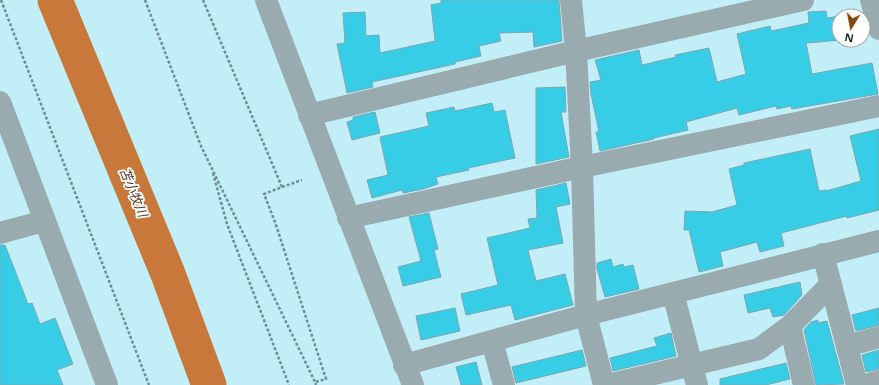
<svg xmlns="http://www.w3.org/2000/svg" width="879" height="385" viewBox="0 0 879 385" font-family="'Noto Sans','Noto Sans JP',sans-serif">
	<rect width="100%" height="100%" fill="#c1eef7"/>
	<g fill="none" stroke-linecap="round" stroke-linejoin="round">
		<!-- river -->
		<path stroke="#c7783a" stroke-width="35" d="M55 0 168 274 209 385"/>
	</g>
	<!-- building -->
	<path fill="#38cde7" stroke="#7ca7b0" d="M441 0H559L562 41 534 47 533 32 499 33 501 41 479 46 481 56 455 62V64L372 82 373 87 347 93 337 44 345 43 343 13 365 12 366 36 379 35 380 53 435 41 431 5 441 3Z
		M826 11 827 18 859 13V16H839V40H841L806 43 812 74 872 63 878 94 792 109 791 106 777 109 776 106 739 115 737 108 686 122 688 130 654 138V139L600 151 596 132H599L591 94 590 82 601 80 595 60 639 50 642 65 676 57 675 55 709 48 717 82 746 74 737 34 770 26 771 31 809 23 808 12Z
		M565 87 566 112H561L569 157 536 164V88Z
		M492 103 494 112 505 110 515 158 468 168 469 170 436 177 438 184 423 189 403 193 402 190 372 198 367 180 388 175 380 137 429 126 426 113 454 107 455 111Z
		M375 112 380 133 352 140 347 122 353 120V117Z
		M879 129V210L847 218V216L781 233 784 246 760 252 757 242 720 252 723 266 699 272 689 230H684L685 211 712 212 737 205 729 169 744 165V163L810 149 819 191 826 190V191L861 181 850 136Z
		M566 183 570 204 556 207 563 243 528 250 536 281 565 274 573 305 515 320 511 305 466 315 461 294 498 285 487 238 530 228 528 219 537 218 536 190Z
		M429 213 438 249 434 250 441 277 403 286 398 267 421 261 409 217Z
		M0 245H5L28 304 32 303 40 324 55 318 73 364 57 370 63 385H0Z
		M611 259 613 267 623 264 624 267 633 265 639 289 605 297 597 269V263Z
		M800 282 802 295 784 315 773 317 770 308 748 313 744 295Z
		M455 308 460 331 421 340 416 316Z
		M879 308V325L856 331 852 315Z
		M818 320V323L827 321 844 384 816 385 804 330 811 322Z
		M671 333 676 356 613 371 610 358 657 346 654 338Z
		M582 350 586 366 516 383 512 367Z
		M879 350V369L866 372 862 355Z
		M476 362 482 385H461L456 367Z
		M786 363 790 379 766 385H720V379Z"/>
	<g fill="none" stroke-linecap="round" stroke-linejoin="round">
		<!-- path -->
		<path stroke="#6f8e95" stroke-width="2.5" stroke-dasharray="3 2" stroke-linecap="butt" d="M1 0 149 385
			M145 0 201 146 315 382
			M203 0 282 187 264 194 275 222 326 379 315 382 316 385
			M213 173 227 224 289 385
			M282 187 302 180"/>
		<!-- minor -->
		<path stroke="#99abaf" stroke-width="22" d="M266 0 413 385
			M571 0 576 51 582 167 586 315 604 385
			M871 0 879 29
			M0 102 107 385
			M309 115 576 51 803 0
			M348 218 582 167 879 106
			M0 233 44 221
			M823 254 857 385
			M673 293 697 385
			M492 341 504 385
			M847 346 879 337
			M404 365 586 315 879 241
			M608 385 759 349 790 326
			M804 385 790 326 831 284
			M866 385 879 381"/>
	</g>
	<g text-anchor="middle" stroke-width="3.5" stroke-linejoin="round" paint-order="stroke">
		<!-- water labels -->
		<g font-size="13" font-style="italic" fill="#513016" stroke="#fff">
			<text transform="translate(134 192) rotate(68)" y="5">苫小牧川</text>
		</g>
	</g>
	<!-- north arrow -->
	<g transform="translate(851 28) rotate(190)"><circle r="19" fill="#ffffff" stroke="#a2a9aa"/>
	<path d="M0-3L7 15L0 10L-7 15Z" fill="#894910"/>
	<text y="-6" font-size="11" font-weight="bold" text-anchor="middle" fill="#16272b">N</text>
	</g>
</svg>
